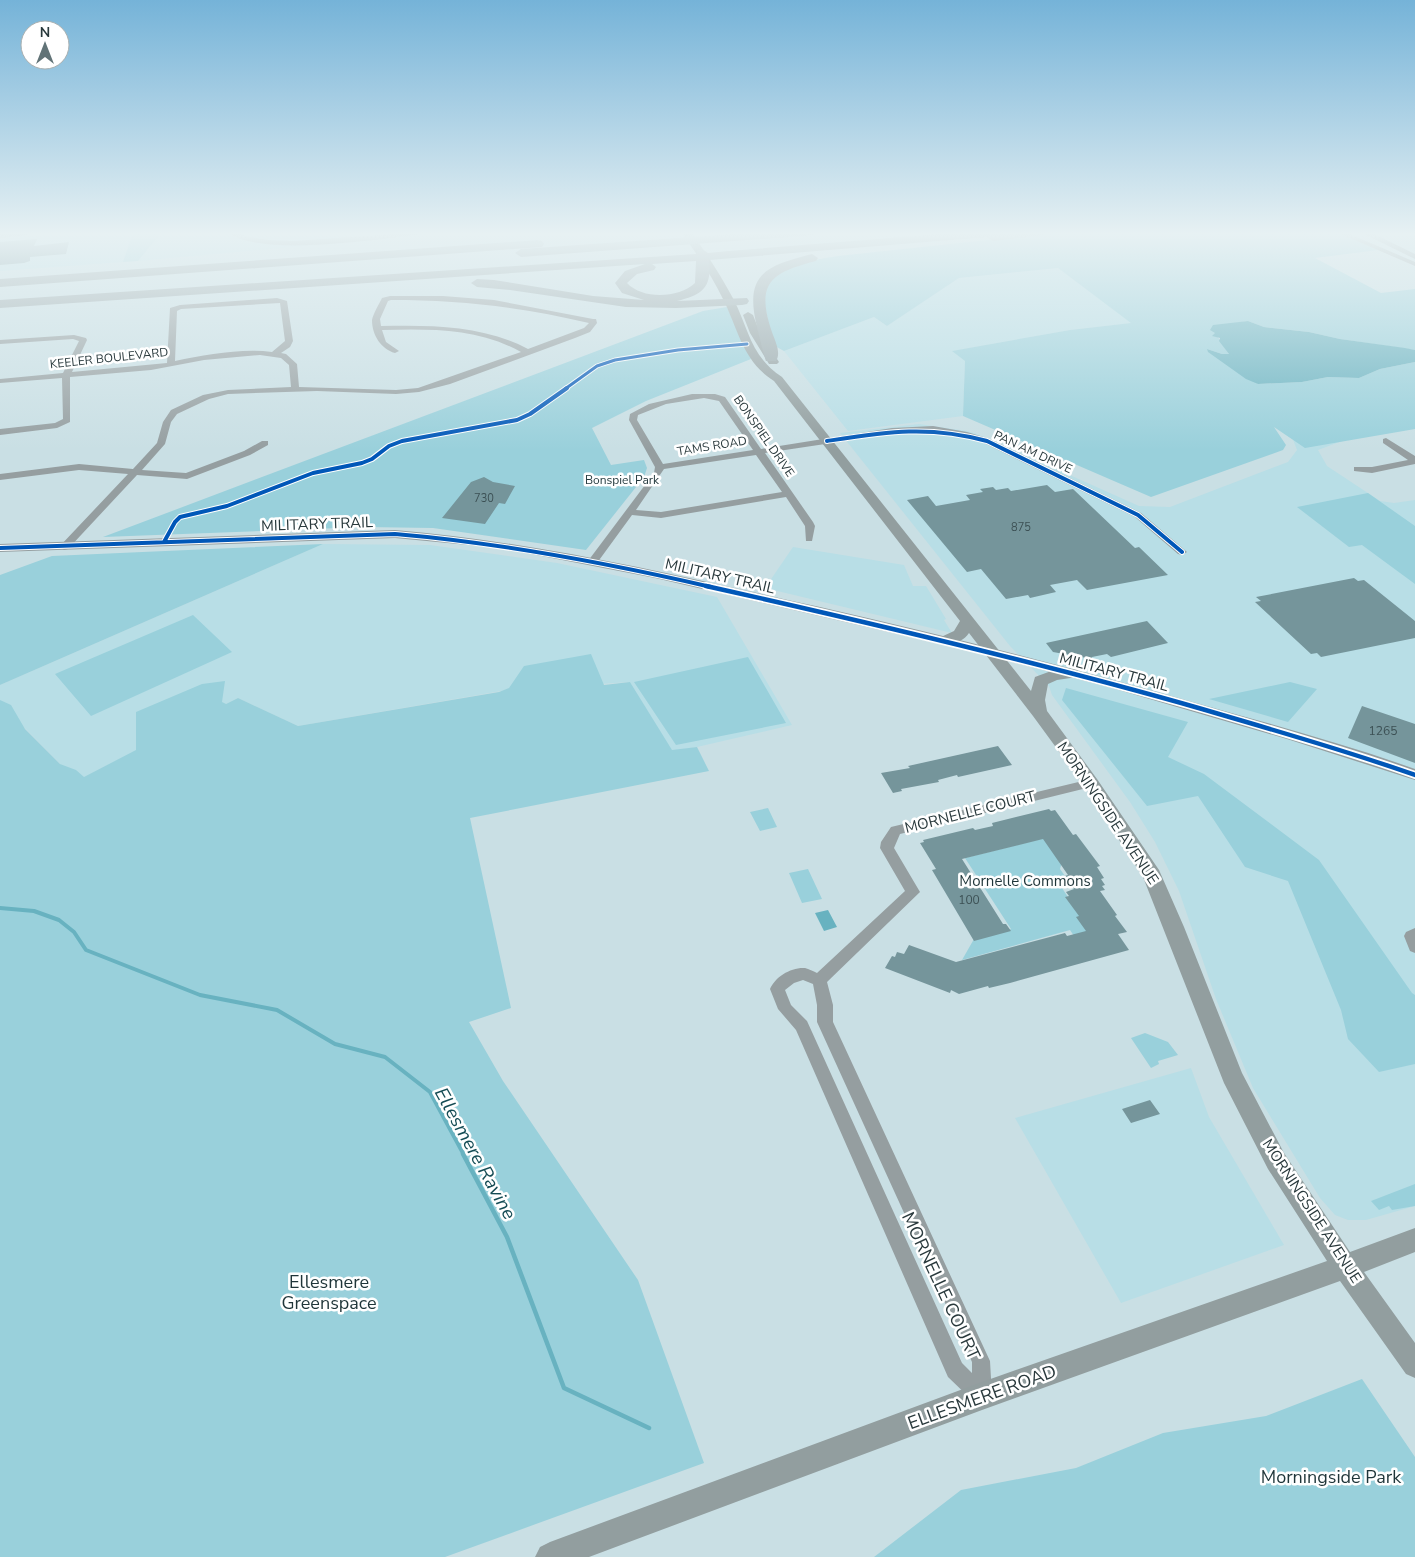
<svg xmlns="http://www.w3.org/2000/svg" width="1415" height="1557" viewBox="0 0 1415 1557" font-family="'Nunito Sans',sans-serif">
	<rect width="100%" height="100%" fill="#c9dfe4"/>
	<!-- built -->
	<path fill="#b8dee6" d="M76 232H133L123 262 0 271V239Z
		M162 232H457L138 261Z
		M1058 268 1132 323 1070 330 953 351 965 361 963 416 848 431 784 351 874 317 887 326 959 278Z
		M1277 397 1350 438 1318 450 1327 466 1380 501 1394 503 1415 500V1206L1366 1220H1348L1335 1215 1320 1198 1253 1088 1216 999 1179 891 1155 842 1130 802 1052 695 1049 686 1010 646 840 433 919 424 967 431 985 437 1139 506 1170 507 1288 462 1297 450Z
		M323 544 430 545 557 563 717 597 792 725 697 747 672 751 630 682 507 690 298 726 238 698 77 781 0 703V685Z
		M793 547 904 565 913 586H926L946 619 944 620 952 633 765 588Z
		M1191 1068 1209 1117 1284 1245 1121 1303 1015 1118Z"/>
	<!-- green -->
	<path fill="#99d0db" d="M133 232H162L138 261 123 262Z
		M1063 232H1250L1257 235 1288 232H1337L1378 250 1315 258 1381 293 1415 289V350L1340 339 1309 332 1264 327 1248 321 1236 323 1214 331 1229 354H1222L1207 349 1258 384 1302 382 1328 377 1359 378 1380 369 1415 362V429L1305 448 1274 427 1286 445 1283 450 1151 497 963 416 965 361 952 351 1070 330 1131 323 1058 268 959 278 887 326 874 317 784 351 773 345 764 301 765 285C790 264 806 261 838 256Z
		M727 307 751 359 646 401 592 428 611 465 644 460 647 468 644 477 586 550 433 528 365 527 103 537 703 311Z
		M1368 493 1415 526V584L1362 545 1349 547 1297 507Z
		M323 544 0 685V575L52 556Z
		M193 615 232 652 91 716 55 674Z
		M591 654 604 685 630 682 672 750 697 747 709 771 470 818 511 1008 469 1022 503 1081 638 1280 704 1463 445 1557H0V700L11 705 25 729 60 764 76 770 84 777 136 750V712L202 684 225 681 222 702 226 704 238 698 298 726 499 692 509 688 524 666Z
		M748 657 786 723 676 745 634 682Z
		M1290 682 1317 689 1288 722 1209 699Z
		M1066 688 1188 722 1168 757 1204 774 1319 860 1412 993 1415 995V1064L1379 1072 1348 1039 1341 1010 1288 881 1245 867 1198 796 1147 806 1062 700Z
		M768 808 777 827 760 831 750 812Z
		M1045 838 1062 862 1060 869 1070 883 1062 888 1095 938 1078 942 1070 930 962 960 974 939 1011 929 965 858Z
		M808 869 822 899 802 903 789 873Z
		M1145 1033 1168 1042 1178 1055 1158 1061 1159 1064 1151 1068 1131 1038Z
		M1415 1184V1206L1392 1210 1389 1206 1379 1210 1371 1201Z
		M1362 1379 1415 1457V1557H874L961 1490 1076 1468 1163 1433 1266 1416Z"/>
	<!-- water -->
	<path fill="#68b2c0" d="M1248 321 1264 327 1309 332 1340 339 1405 348 1415 350V362L1380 369 1359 378 1328 377 1302 382 1258 384 1246 379 1208 352 1207 349 1222 354H1229L1219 341 1220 338 1212 336 1215 333 1210 330 1213 325Z
		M828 910 837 927 824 931 815 913Z"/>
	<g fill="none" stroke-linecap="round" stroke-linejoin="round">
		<!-- stream-far1 -->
		<path stroke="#68b2c0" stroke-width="4" d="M0 908 34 911 59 920 74 932 86 950 200 995 277 1010 335 1044 385 1057 430 1092 464 1155"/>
		<!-- stream -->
		<path stroke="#68b2c0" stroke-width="4.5" d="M463 1154 507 1237 564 1388 649 1428"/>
	</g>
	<!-- building -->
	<path fill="#75959b" d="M37 239 34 246 69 242 66 254 30 257V261L24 263 0 265V242Z
		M484 477 493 482 515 486 505 504 499 503 485 524 442 518 471 482Z
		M1047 485 1055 492 1073 489 1135 548 1139 547 1168 575 1087 590 1077 580 1050 585 1056 592 1030 598 1028 595 1006 599 981 569 967 572 907 500 928 496 936 506 970 500 966 495 983 492 980 489 993 487 996 490 1008 488 1011 491Z
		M1354 578 1358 581 1364 580 1415 621V638L1321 657 1317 653 1311 654 1255 602 1261 601 1256 597Z
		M1147 621 1168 643 1111 657 1107 654 1092 657V659L1053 652 1046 643Z
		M1362 706 1415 724V763L1348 738Z
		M998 746 1012 765 958 777 957 775 938 780 939 782 901 789 902 791 893 793 881 773 910 768 908 766Z
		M1049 809 1051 811 1055 810 1073 835 1076 834 1100 866 1097 867 1104 878 1101 879 1105 885 1102 886 1105 890 1100 891 1117 915 1115 916 1127 932 1118 934 1129 950 1010 983 989 988 988 986 959 994 951 990 950 993 885 968 892 956 895 957 897 952 904 954 909 945 956 962 1065 933 1067 936 1086 931 1076 917 1079 916 1065 897 1069 896 1066 892 1074 889 1065 876 1068 875 1043 839 962 859 1003 924H1006L1011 931 974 941 932 870 936 869 920 843 924 842 923 840 973 828 975 830 993 826 992 823Z
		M1150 1100 1160 1114 1131 1123 1122 1109Z"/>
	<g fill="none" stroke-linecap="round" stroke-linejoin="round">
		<!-- minor -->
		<path fill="#959ea0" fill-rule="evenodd" d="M227 232H236L247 237 268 240 294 241 425 232 422 234C378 239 262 258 227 232Z
			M1336 232H1345L1415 262V266Z
			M390 296H443L494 300 593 319H596L597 323 590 332 575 338 450 384 419 392 396 394 317 391 228 394 209 399 177 414 171 422 165 444 142 470 186 473 244 451 262 441H268V445L250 455 187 479 137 475 68 549 64 550 59 547 128 474 79 470 0 480V474L79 464 133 469 157 443 163 422 171 410 203 395 228 390 291 387 289 365 281 358 260 355 204 360 151 370 70 377V422L57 428 0 435V429L55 423 63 419 62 378 0 383V379L63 373 79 341 73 339 0 344V340L74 335 86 338 87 340 72 372 167 363 170 308 180 305 277 298 287 301 293 341 290 347 281 353 286 354 297 364 299 387 396 390 418 388 521 352C478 328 430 329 382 330L386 342 399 351 395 353C381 349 372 335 372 320 373 314 379 304 382 298ZM391 300C461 300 522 307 589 323L584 328 528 349C482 325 432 325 381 326L380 319 388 301ZM280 303 285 341 272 352C241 348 206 355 175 361L177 311 181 309Z
			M692 394H715L725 397 761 449 892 428 933 426 967 432 990 439 1141 513 1187 552 1182 555 1178 554 1135 517 984 443 966 437 933 432 892 434 765 453 813 522 815 526 812 541H806L805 526 786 497 661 518 632 515 597 563H589L588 561 654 473 655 467 629 420 630 414 649 404ZM704 398 719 401 753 450 663 464 637 420 638 415 666 404ZM756 455 782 492 661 512 636 510 664 469Z
			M1386 438 1415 456V464L1372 473 1354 471V467H1372L1408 460 1383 443V439Z
			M1091 779 1095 780 1097 783 1095 786 900 834 894 848 920 892 827 982 833 1005V1022L990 1361 992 1396 989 1403 982 1406 975 1403 948 1377 796 1030 778 1009 770 989C775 977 791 967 805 968 809 969 813 971 817 973L905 891 880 848 881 842 891 827ZM803 980 813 984 817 1005V1022L972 1362V1373L962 1363 807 1021 791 1005 785 990 794 983Z
			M1415 928V953L1410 951 1404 936 1406 932Z"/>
		<!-- tertiary -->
		<path fill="#959ea0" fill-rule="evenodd" d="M1360 232H1370L1415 254V259Z
			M395 530C539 542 679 576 820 607 949 636 1076 669 1203 705 1274 725 1345 744 1415 769V780L1287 739 1112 688 962 649 655 578 500 548 395 538 0 552V544Z"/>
		<!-- secondary -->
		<path fill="#929e9f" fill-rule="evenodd" d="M0 232H33L28 235 0 238Z
			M681 232H691C707 254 721 276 734 300 749 330 751 357 782 377L1031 691 1035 677C1048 672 1062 666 1077 669L1079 673 1077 677 1057 680 1048 684 1045 700 1047 711 1097 779 1159 870 1184 927 1242 1073 1284 1153 1350 1252 1415 1228V1252L1364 1272 1415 1343V1378L1406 1374 1340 1281 982 1410 589 1557H535L540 1547 550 1542 982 1382 1327 1261 1268 1169 1224 1083 1143 877 1085 787 1033 716 969 633C963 642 951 646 941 643L938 640 941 637 954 631 960 621 774 381C743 361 739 332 724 301 712 276 697 254 681 232Z
			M748 312 753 315 760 333 779 362 777 364H769L750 333 743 315Z"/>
		<!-- motorway -->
		<path fill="#97a5a8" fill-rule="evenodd" d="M765 232H820L814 235 521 257 515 253 521 249Z
			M965 232H1050L1044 235 993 241 987 237 709 260C712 287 703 295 677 301L747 298 749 301 747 304 742 305 676 308 626 307 510 290 477 287 471 283 477 279 494 280 593 296 644 300 622 293 615 283 625 271 645 264 0 308V300L696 254 698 250 702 249 708 253 729 251ZM696 261 695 283C679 298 643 300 627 283L637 274 654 270 656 267 652 264Z
			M538 240 542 241 544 244 542 247 0 287V279Z
			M812 254 818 258 816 261C769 273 755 284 773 335 776 343 781 353 776 361H766C765 359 758 332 757 327 744 274 765 266 812 254Z"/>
		<defs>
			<path id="cycleway-far2" d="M565 389 597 366 615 360 678 350 747 344"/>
			<path id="cycleway-far1" d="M827 441C886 432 928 425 987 441L1138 515 1182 552
				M164 542 175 522 180 517 227 506 313 473 362 463 372 459 389 446 402 441 517 420 530 414 567 388
				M0 548 395 534C502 543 607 563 711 587"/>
			<path id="cycleway" d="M706 586C872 623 1038 662 1202 709 1273 730 1345 750 1415 775"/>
		</defs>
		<!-- cycleway-far2 casing -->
		<use href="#cycleway-far2" stroke="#fff" stroke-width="5"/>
		<!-- cycleway-far1 casing -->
		<use href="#cycleway-far1" stroke="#fff" stroke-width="6"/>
		<!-- cycleway casing -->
		<use href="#cycleway" stroke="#fff" stroke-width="8"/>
		<!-- cycleway-far2 -->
		<use href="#cycleway-far2" stroke="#0057b8" stroke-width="3"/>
		<!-- cycleway-far1 -->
		<use href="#cycleway-far1" stroke="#0057b8" stroke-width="4"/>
		<!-- cycleway -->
		<use href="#cycleway" stroke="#0057b8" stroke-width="4.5"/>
	</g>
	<!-- sky -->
	<linearGradient id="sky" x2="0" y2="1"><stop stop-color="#75b3d8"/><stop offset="0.52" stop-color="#e7f1f3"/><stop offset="1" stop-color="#e7f1f3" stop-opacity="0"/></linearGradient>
	<rect width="1415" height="450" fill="url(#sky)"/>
	<g text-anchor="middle" stroke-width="5" stroke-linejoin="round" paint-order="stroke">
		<!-- far-number labels -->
		<g font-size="11" fill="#3c5054">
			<text x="484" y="502">730</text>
			<text x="1021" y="531">875</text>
		</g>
		<!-- far-street labels -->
		<g font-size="12" fill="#29393c" stroke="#fff">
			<text transform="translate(109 358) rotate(-6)" y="4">KEELER BOULEVARD</text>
			<text transform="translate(764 436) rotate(55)" y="4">BONSPIEL DRIVE</text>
			<text transform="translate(712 446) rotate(-9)" y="4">TAMS ROAD</text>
			<text transform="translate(1033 452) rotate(25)" y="4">PAN AM DRIVE</text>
		</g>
		<!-- far-park labels -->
		<g font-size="12" fill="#1f3539" stroke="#fff">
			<text x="622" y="484">Bonspiel Park</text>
		</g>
		<!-- number labels -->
		<g font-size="12" fill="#3c5054">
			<text x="1383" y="735">1265</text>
			<text x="969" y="904">100</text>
		</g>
		<!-- street labels -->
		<g font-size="15" fill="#29393c" stroke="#fff">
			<text transform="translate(317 524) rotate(-2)" y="5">MILITARY TRAIL</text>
			<text transform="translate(720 576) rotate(13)" y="5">MILITARY TRAIL</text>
			<text transform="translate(1114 672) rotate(15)" y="5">MILITARY TRAIL</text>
			<text transform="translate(970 812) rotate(-14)" y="5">MORNELLE COURT</text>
			<text transform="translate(1108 813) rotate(56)" y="5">MORNINGSIDE AVENUE</text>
			<text transform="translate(1312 1211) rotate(57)" y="5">MORNINGSIDE AVENUE</text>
		</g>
		<!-- park labels -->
		<g font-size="15" fill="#1f3539" stroke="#fff">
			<text x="1025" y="886">Mornelle Commons</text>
		</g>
		<!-- near-park labels -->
		<g font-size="18" fill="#1f3539" stroke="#fff">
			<text x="329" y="1288">Ellesmere<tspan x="329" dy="21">Greenspace</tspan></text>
			<text x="1331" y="1483">Morningside Park</text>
		</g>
		<!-- near-street labels -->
		<g font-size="18" fill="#29393c" stroke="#fff">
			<text transform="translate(941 1286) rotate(65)" y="6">MORNELLE COURT</text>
			<text transform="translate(982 1397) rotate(-20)" y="6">ELLESMERE ROAD</text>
		</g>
		<!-- near-water labels -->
		<g font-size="19" font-style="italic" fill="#154c55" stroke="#fff">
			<text transform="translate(476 1153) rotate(61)" y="7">Ellesmere Ravine</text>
		</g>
	</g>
	<!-- north arrow -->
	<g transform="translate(45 45)"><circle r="24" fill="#ffffff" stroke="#a9b0b1"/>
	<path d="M0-4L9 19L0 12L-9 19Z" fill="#617377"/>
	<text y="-8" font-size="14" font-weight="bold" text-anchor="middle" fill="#29393c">N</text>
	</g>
</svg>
